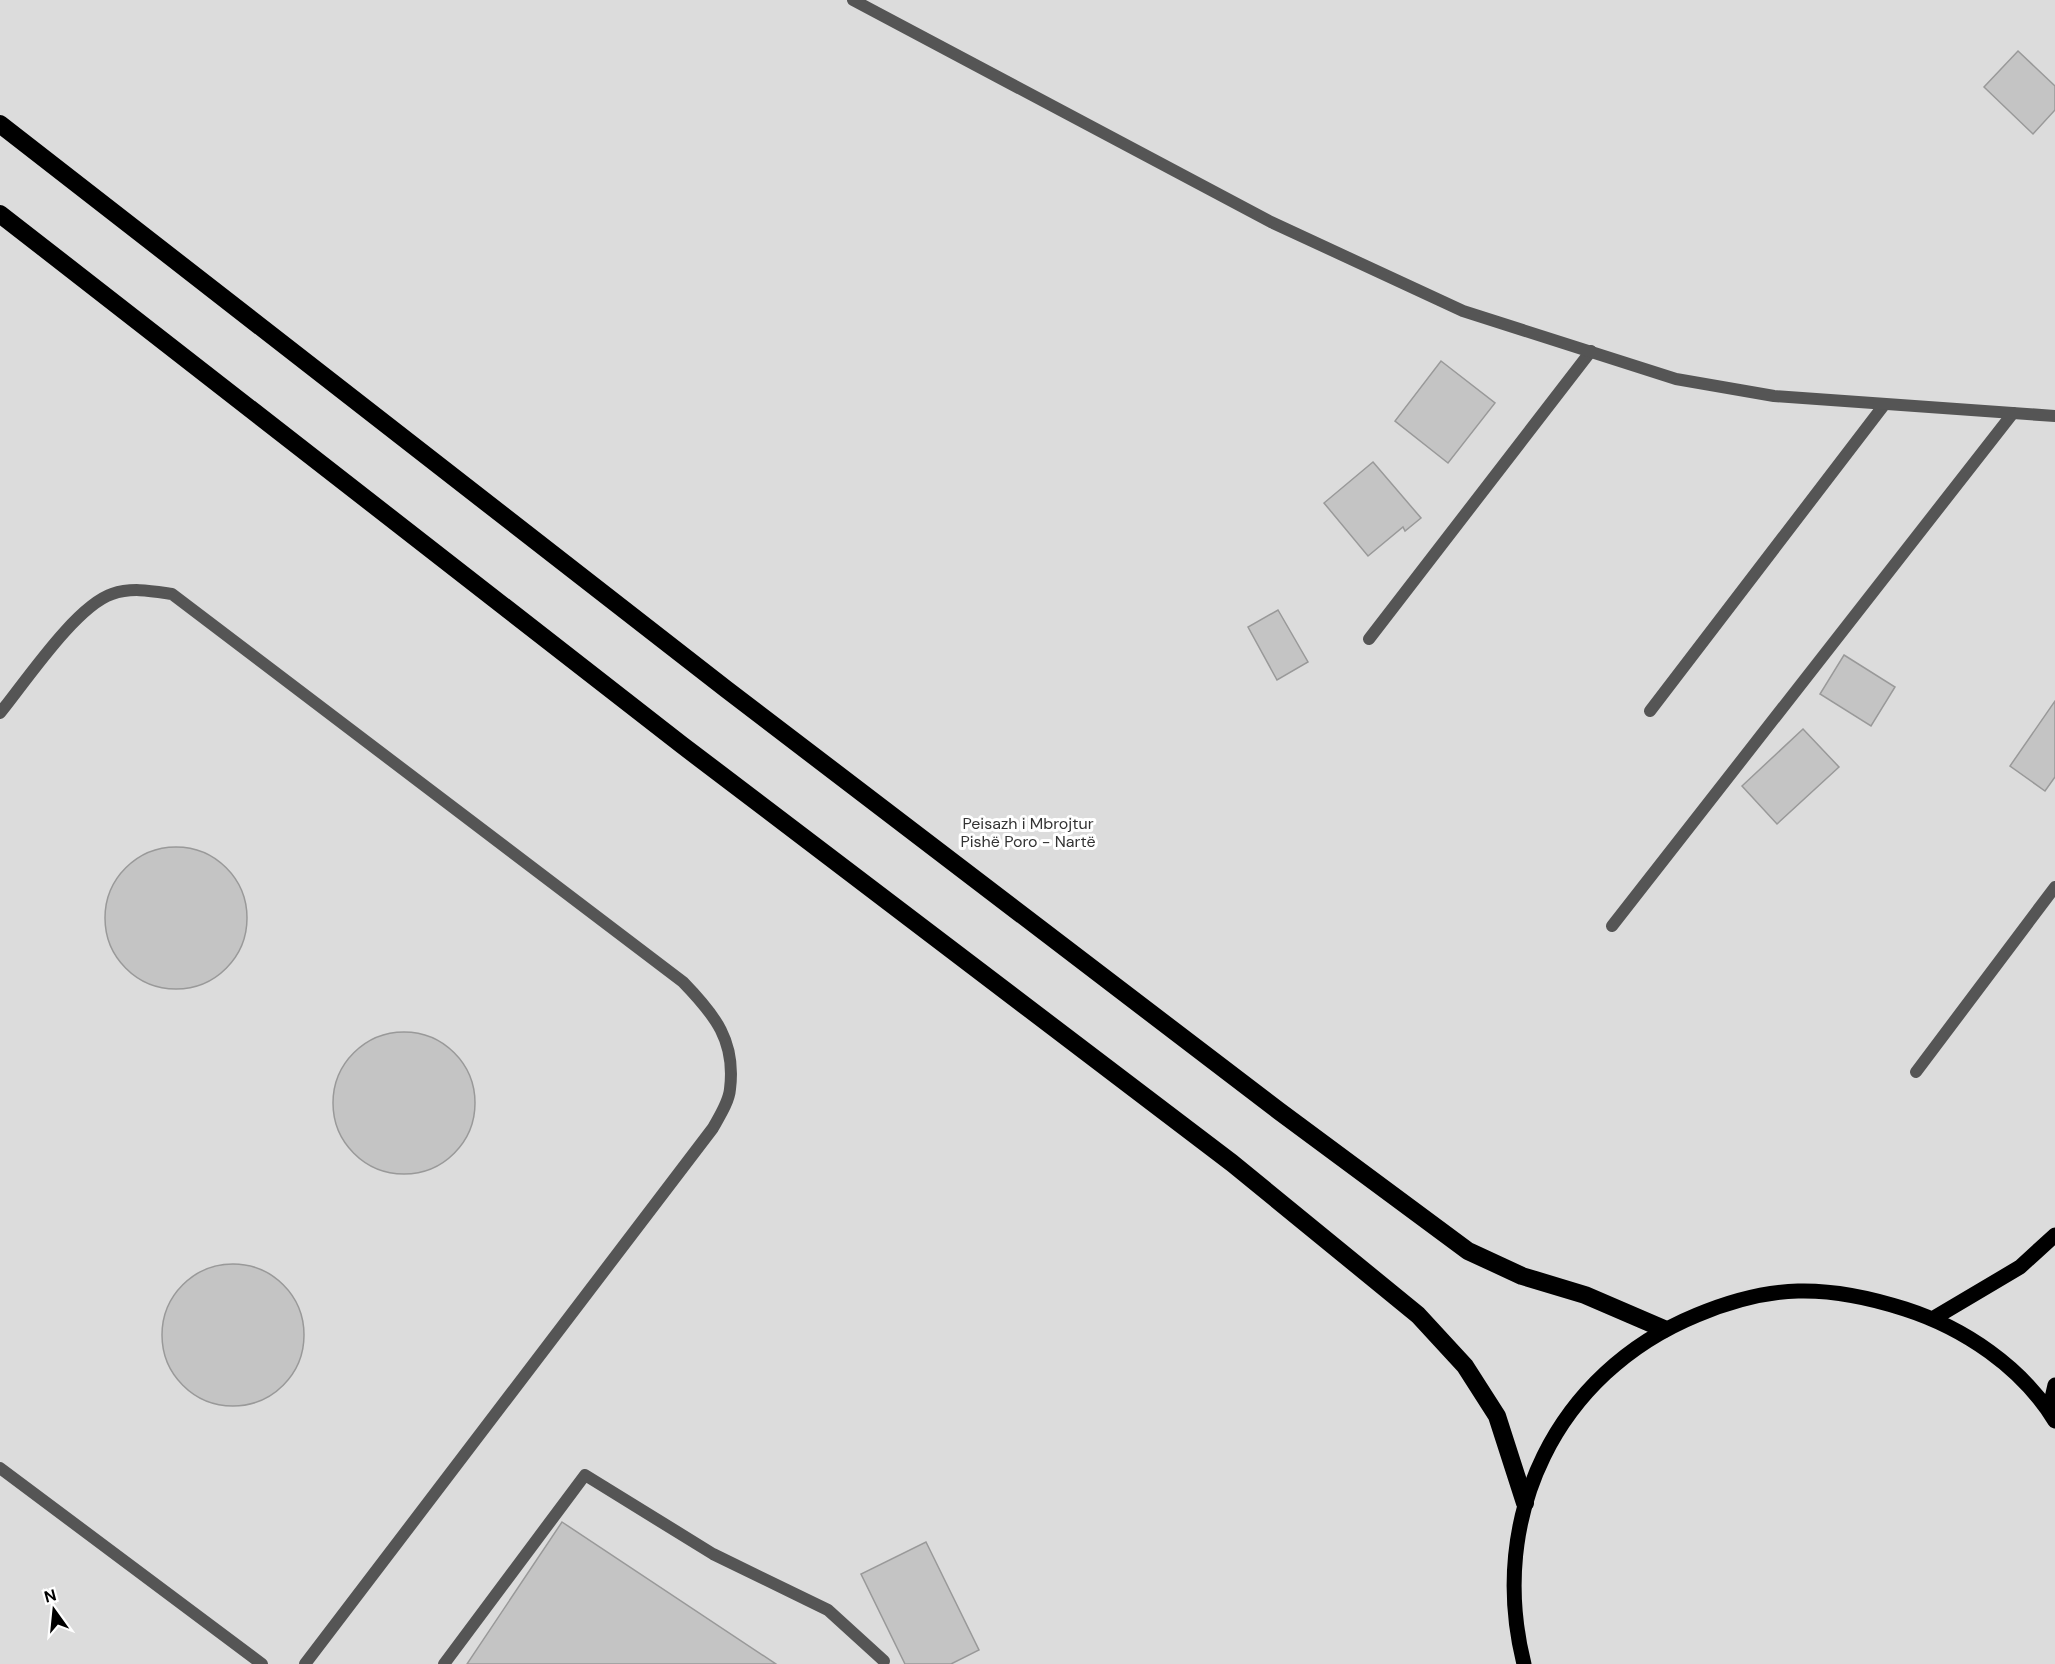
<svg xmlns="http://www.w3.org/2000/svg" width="2055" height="1664" viewBox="0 0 2055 1664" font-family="'DM Sans',sans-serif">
	<rect width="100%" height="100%" fill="#fff"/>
	<!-- green -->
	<path fill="#dcdcdc" d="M0 0H2055V1664H0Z"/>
	<!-- building -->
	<path fill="#c4c4c4" stroke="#999" stroke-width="1.5" d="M2018 51 2055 86V110L2033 134 1984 87Z
		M1441 361 1495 403 1448 463 1395 421Z
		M1373 462 1421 518 1405 531 1403 527 1368 556 1324 503Z
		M1278 610 1308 662 1277 680 1248 627Z
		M1844 655 1895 687 1871 726 1820 694Z
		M2055 701V777L2045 791 2010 766Z
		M1803 729 1839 767 1777 824 1742 786Z
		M105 918a71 71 0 1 1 142 0a71 71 0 1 1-142 0Z
		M333 1103a71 71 0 1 1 142 0a71 71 0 1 1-142 0Z
		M162 1335a71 71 0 1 1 142 0a71 71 0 1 1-142 0Z
		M562 1522 776 1664H467Z
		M926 1542 979 1650 951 1664H905L861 1574Z"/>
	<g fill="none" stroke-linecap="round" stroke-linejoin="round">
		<!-- service -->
		<path stroke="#555" stroke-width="12" d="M1369 639 1591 351
			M1650 711 1884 405
			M0 713C26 681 76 606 112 594 132 587 152 591 172 594L683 982C715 1015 736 1041 730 1089 729 1102 719 1117 713 1128L305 1664
			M1612 926 2013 413
			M1916 1072 2055 887
			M0 1468 262 1664
			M444 1664 585 1475 713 1554 828 1610 884 1661"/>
		<!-- minor -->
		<path stroke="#555" stroke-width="12" d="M853 0 1271 222 1463 311 1676 379 1774 396 2055 416"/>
		<!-- primary -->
		<path stroke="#000" stroke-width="15" d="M1934 1318 2020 1267 2055 1235
			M2049 1411 2055 1385
			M1524 1664C1487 1517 1556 1373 1697 1315 1728 1302 1764 1292 1798 1291 1835 1290 1871 1298 1905 1309 1964 1328 2022 1367 2055 1421"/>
		<!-- motorway -->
		<path stroke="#000" stroke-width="18" d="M0 124 726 689 1279 1111 1468 1251 1522 1276 1585 1295 1664 1329
			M0 214 682 745 1232 1163 1418 1315 1465 1366 1497 1416 1525 1503"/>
	</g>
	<g text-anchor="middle" stroke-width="6" stroke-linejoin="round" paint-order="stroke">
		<!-- park labels -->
		<g font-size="16" fill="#333" stroke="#fff">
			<text x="1028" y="829">Peisazh i Mbrojtur<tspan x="1028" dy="18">Pishë Poro - Nartë</tspan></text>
		</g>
	</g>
	<!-- north arrow -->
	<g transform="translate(54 1610) rotate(345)" stroke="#ffffff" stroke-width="4.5" paint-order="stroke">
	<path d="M0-4.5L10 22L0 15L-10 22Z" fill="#000000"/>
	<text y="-9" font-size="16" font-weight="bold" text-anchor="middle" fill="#000000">N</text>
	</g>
</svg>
